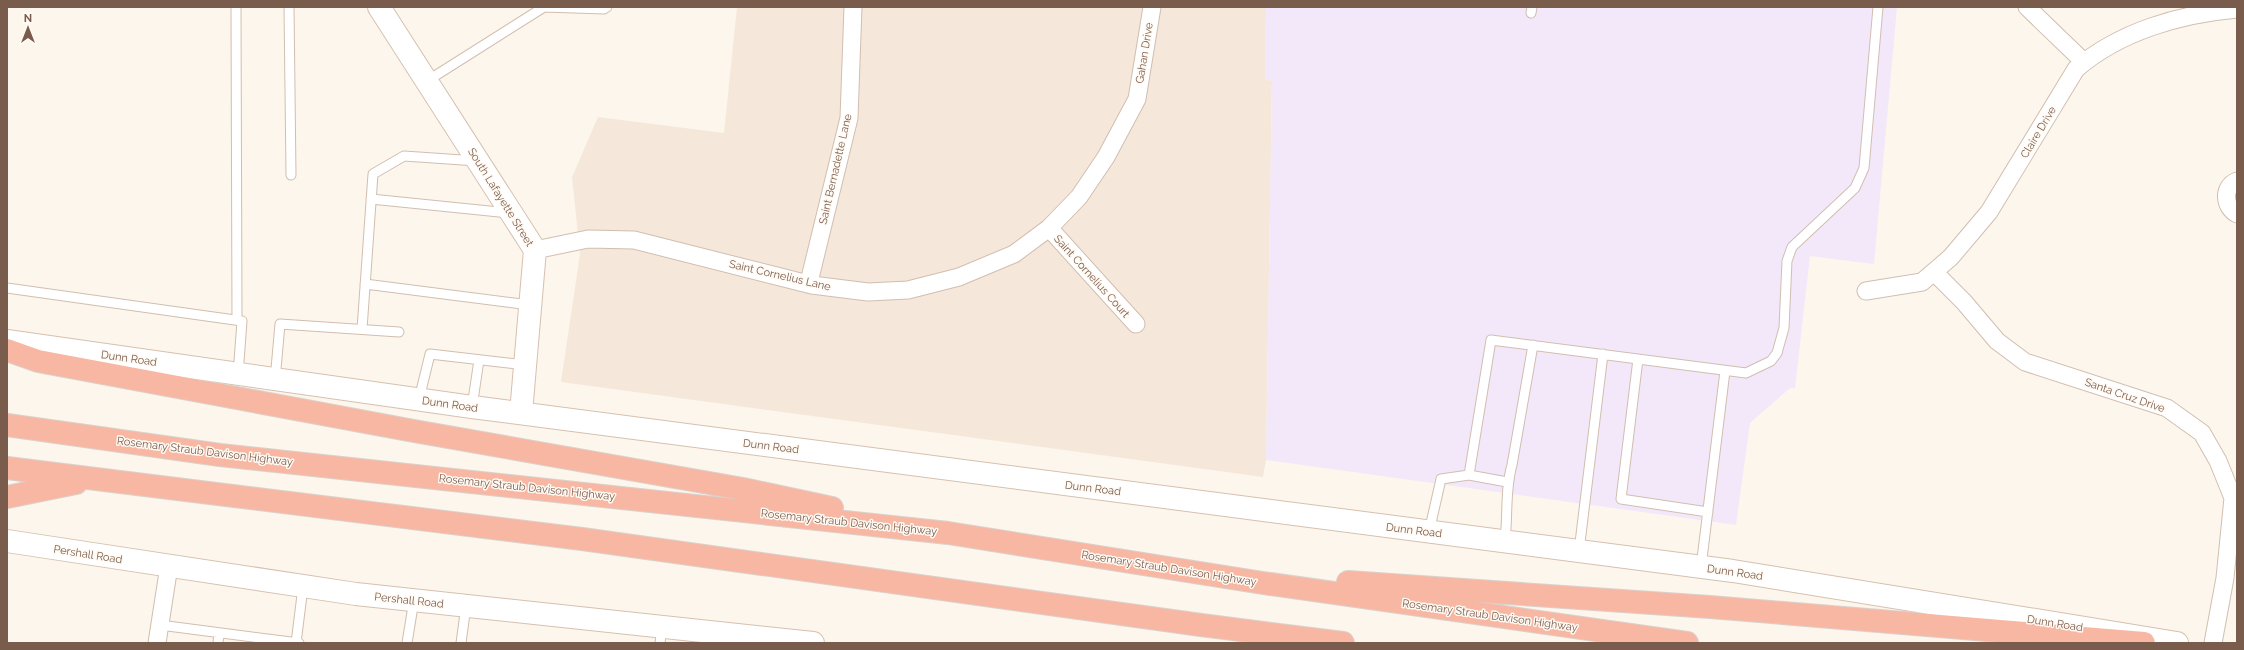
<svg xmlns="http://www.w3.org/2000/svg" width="2244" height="650" viewBox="0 0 2244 650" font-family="Raleway,sans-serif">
	<rect width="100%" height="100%" fill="#fdf6ec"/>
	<!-- residential -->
	<path fill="#f5e8da" d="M737 7H1266L1265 79 1272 81 1266 460 1263 477 561 382 580 254 572 177 598 117 724 133Z"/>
	<!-- education -->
	<path fill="#f3e8fa" d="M1266 7H1897L1874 264 1810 256 1795 388H1790L1750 423 1736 525 1266 460 1272 81 1265 79Z"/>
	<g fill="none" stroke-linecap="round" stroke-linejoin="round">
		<defs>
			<path id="lane" d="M236 7 237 320
				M289 7 291 175
				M1531 13 1532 7
				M427 81 544 7 604 9 607 7
				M371 199 509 213
				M365 284 530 305
				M7 288 242 321 238 375
				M362 329 373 174 404 156 477 161
				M1638 359 1621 499 1708 512
				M275 380 280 324 399 332
				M419 399 430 354 525 365
				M472 407 479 360
				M1469 475 1491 340 1746 373 1771 361 1777 353 1784 328 1787 261 1792 247 1855 188 1864 168 1878 7
				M1429 532 1441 479 1469 475 1507 482
				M1505 541C1508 515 1505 489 1512 465L1533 345
				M1579 551 1603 354
				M1701 567 1725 371
				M160 625 299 643
				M218 643 219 633
				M296 643 303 587
				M407 643 414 600
				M461 643 466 606
				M660 643 662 627"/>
			<path id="street" d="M2027 7 2084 62
				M2237 181C2222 187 2224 207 2237 214
				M1049 228 1136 324
				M535 250 588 239 634 240 812 285 868 292 908 290 959 277 1014 254 1049 228 1079 197 1106 157 1137 99 1152 7
				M1934 272 1964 302 1997 341 2025 362 2167 408 2202 433 2218 461 2233 498 2225 578 2213 643
				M809 282 849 118 853 7
				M1866 291 1922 282 1951 257 1989 212 2076 69C2120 31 2181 14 2237 9
				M157 643 169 566"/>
			<path id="secondary" d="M379 7 535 250 521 413
				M7 341 472 407 1733 571 2177 643
				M7 541 356 594 813 643"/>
			<path id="highway" d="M7 350 38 361 414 431 743 489 832 508
				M7 425 220 455 948 533 1263 583 1687 643
				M7 468 582 539 1201 625 1343 643
				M7 497 76 483
				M1348 582 1710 607 2144 643"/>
		</defs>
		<!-- lane casing -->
		<use href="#lane" stroke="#d1beb0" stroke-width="11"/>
		<!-- street casing -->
		<use href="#street" stroke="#d1beb0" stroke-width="19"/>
		<!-- secondary casing -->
		<use href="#secondary" stroke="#d6c0b0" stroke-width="24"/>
		<!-- highway casing -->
		<use href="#highway" stroke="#dad1cd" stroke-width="24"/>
		<!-- lane -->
		<use href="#lane" stroke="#fff" stroke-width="9"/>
		<!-- street -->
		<use href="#street" stroke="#fff" stroke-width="17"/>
		<!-- secondary -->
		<use href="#secondary" stroke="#fff" stroke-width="22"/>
		<!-- highway -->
		<use href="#highway" stroke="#f7b7a3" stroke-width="22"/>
	</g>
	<g text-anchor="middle" stroke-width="3" stroke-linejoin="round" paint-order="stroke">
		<!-- street labels -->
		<g font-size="11" fill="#7a5c4d" stroke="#fffaf3">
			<text transform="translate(1144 53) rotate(-81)" y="4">Gahan Drive</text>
			<text transform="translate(2038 132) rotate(-59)" y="4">Claire Drive</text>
			<text transform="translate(835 169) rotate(-77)" y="4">Saint Bernadette Lane</text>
			<text transform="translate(501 197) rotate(58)" y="4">South Lafayette Street</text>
			<text transform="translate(780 275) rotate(13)" y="4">Saint Cornelius Lane</text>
			<text transform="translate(1092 276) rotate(48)" y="4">Saint Cornelius Court</text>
			<text transform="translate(129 358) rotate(8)" y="4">Dunn Road</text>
			<text transform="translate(2125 395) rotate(19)" y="4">Santa Cruz Drive</text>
			<text transform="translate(450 404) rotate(8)" y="4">Dunn Road</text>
			<text transform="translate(771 446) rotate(7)" y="4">Dunn Road</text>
			<text transform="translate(205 451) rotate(7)" y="4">Rosemary Straub Davison Highway</text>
			<text transform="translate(527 487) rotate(6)" y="4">Rosemary Straub Davison Highway</text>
			<text transform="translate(1093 488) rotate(7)" y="4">Dunn Road</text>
			<text transform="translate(849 522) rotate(6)" y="4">Rosemary Straub Davison Highway</text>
			<text transform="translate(1414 530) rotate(7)" y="4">Dunn Road</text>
			<text transform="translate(88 554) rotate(9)" y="4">Pershall Road</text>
			<text transform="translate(1169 568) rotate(9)" y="4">Rosemary Straub Davison Highway</text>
			<text transform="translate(1735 572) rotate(8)" y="4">Dunn Road</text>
			<text transform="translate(409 600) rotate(6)" y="4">Pershall Road</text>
			<text transform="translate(1490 615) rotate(8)" y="4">Rosemary Straub Davison Highway</text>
			<text transform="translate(2055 623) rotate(9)" y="4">Dunn Road</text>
		</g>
	</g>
	<!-- border -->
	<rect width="2244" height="650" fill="none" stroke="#7a5c4d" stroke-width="16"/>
	<!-- north arrow -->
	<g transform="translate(28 28)" stroke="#fffaf3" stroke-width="3" paint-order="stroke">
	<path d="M0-3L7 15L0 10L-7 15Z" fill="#7a5c4d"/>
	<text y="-6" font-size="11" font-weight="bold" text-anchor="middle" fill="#7a5c4d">N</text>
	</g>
</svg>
